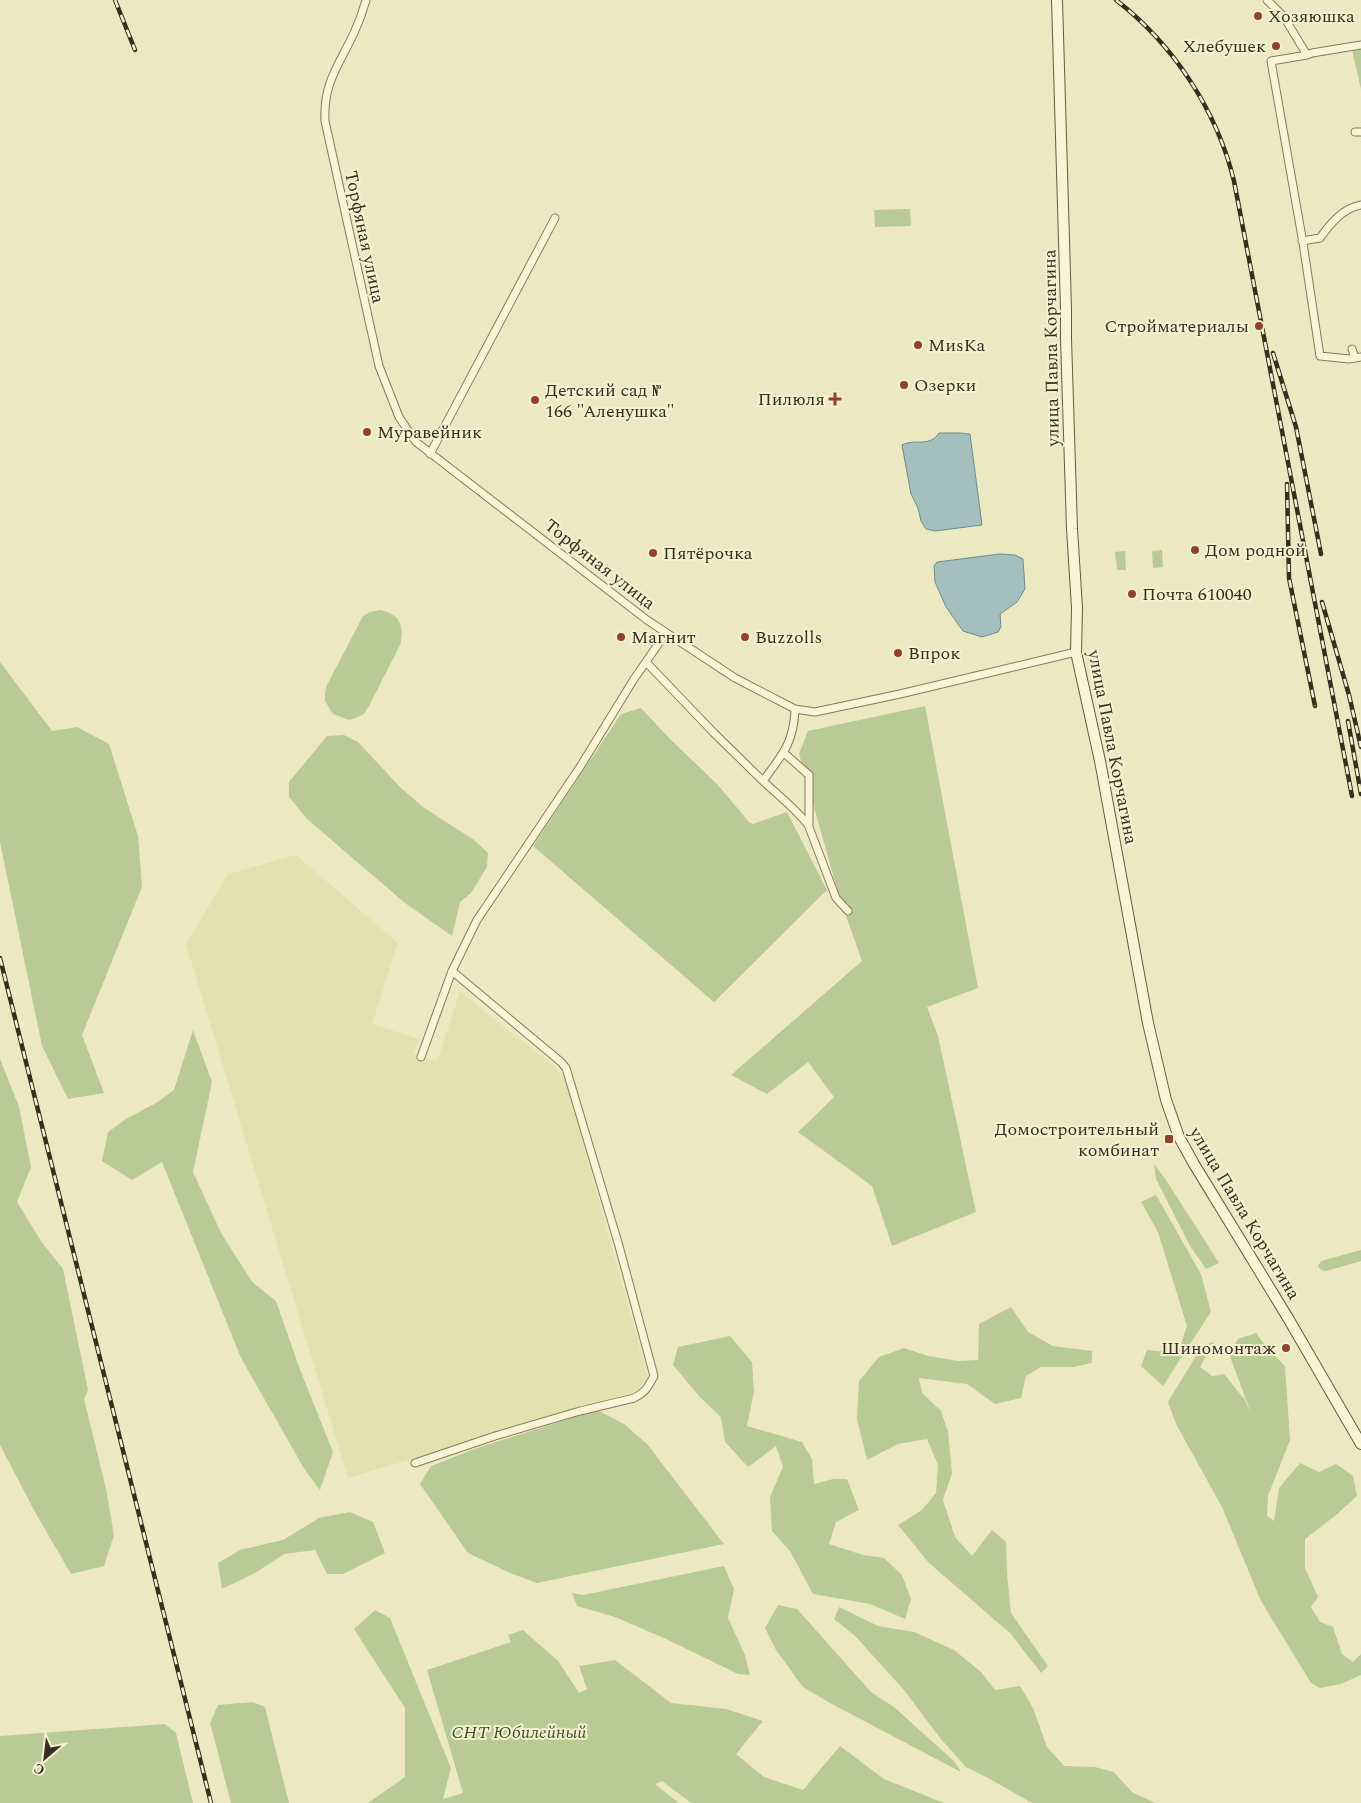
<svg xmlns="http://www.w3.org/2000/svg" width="1361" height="1803" viewBox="0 0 1361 1803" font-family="Spectral,serif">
	<rect width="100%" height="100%" fill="#ece9c2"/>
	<!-- farmland -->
	<path fill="#e0e2b0" d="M296 855 398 943 372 1024 419 1039 414 1054 437 1062 460 992 553 1065 566 1081 648 1378 637 1391 348 1478 186 944 228 874Z"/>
	<!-- green -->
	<path fill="#b9ca96" d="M1361 49V89L1352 50Z
		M910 209 911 226 875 227 874 210Z
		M1162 550 1163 567 1153 568 1152 551Z
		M1125 551 1126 570H1117L1115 552Z
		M380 610C400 614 405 626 400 645L369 706 364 714 358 717 349 720 333 714 325 701V692L327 685 363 616 370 612Z
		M0 662 52 731 77 727 109 744 138 836 142 887 82 1035 104 1093 68 1099 42 1046 0 842Z
		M925 706 978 988 927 1007 938 1036 976 1212 892 1246 872 1186 798 1132 834 1097 808 1062 767 1094 731 1075 862 961 839 896 799 754 808 731Z
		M641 708 670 739 717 784 749 822 753 824 787 812 827 890 714 1002 533 846 621 714Z
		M344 735 358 742 401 788 423 807 474 840 488 853 487 867 471 893 460 902 452 936 405 903 307 819 289 797V782L327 736Z
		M193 1030 212 1082 193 1172 221 1233 253 1283 276 1301 299 1367 333 1452 320 1490 305 1470 241 1358 162 1162 132 1180 102 1161 108 1132 126 1119 156 1103 174 1090Z
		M0 1059 19 1107 31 1167 17 1202 41 1241 63 1269 88 1390 84 1399 106 1489 114 1535 104 1566 71 1574 35 1512 0 1445Z
		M1154 1164 1166 1180 1219 1263 1206 1269 1190 1246 1156 1179Z
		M1156 1195 1201 1274 1211 1312 1163 1386 1141 1366 1147 1350 1178 1353 1187 1326 1158 1232 1141 1202Z
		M1361 1250V1261L1326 1271 1321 1270 1318 1266 1321 1261Z
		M1011 1307 1028 1332 1053 1346 1092 1351V1363L1073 1367H1041L1026 1376 1021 1398 995 1404 967 1384 919 1378 922 1393 941 1411 948 1432 952 1473 943 1500 955 1537 972 1556 992 1530 1006 1542 1007 1573 1011 1613 1048 1666 1041 1673 1010 1633 929 1563 898 1525 922 1510 936 1493 938 1465 927 1439 898 1444 867 1460 857 1419 859 1381 879 1357 904 1348 928 1356 958 1361 978 1360 979 1324Z
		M1256 1333 1266 1347 1285 1366 1290 1440 1268 1496 1267 1516 1274 1521 1279 1488 1300 1463 1319 1472 1336 1464 1353 1476 1357 1496 1336 1515 1305 1539V1568L1318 1597 1311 1607 1320 1622 1333 1627 1342 1654 1353 1662 1361 1654V1675L1341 1684 1320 1688 1311 1683 1261 1601 1222 1507 1176 1424 1168 1402 1202 1346 1214 1342 1200 1367 1212 1376 1224 1374 1245 1400 1251 1413 1229 1354 1238 1339Z
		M730 1336 752 1362 754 1392 747 1426 802 1442 812 1459 814 1484 833 1479H847L859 1510 836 1522 829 1544 863 1555 884 1558 902 1575 911 1599 905 1619 870 1604 813 1594 790 1551 772 1531 770 1497 783 1467 776 1446 748 1467 725 1442 721 1417 699 1396 673 1365 678 1347Z
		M597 1410 624 1424 647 1444 724 1544 537 1583 510 1573 468 1553 420 1484 431 1466 477 1448Z
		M350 1512 373 1522 385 1553 343 1574H327L315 1550 284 1554 255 1573 222 1589 218 1563 240 1550 283 1540 319 1518Z
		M724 1566 734 1589 728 1618 745 1655 750 1675 738 1674 666 1639 615 1617 577 1606 572 1593 583 1595Z
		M778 1605 797 1609 871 1692 894 1707 954 1761 961 1772 830 1703 803 1687 776 1650 765 1628Z
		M839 1607 878 1626 914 1632 954 1650 981 1672 995 1690 1020 1686 1033 1708 1047 1747 1064 1766 1095 1767 1114 1772 1132 1792 1155 1803H1032L988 1778 966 1767 940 1738 904 1690 855 1636 834 1619Z
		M375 1610 390 1618 451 1768 443 1799 463 1793 427 1670 511 1642 508 1635 523 1630 558 1661 579 1693 587 1689 579 1666 615 1660 671 1703 726 1709 763 1721 736 1754 764 1777 803 1790 840 1746 884 1779 944 1803H691L662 1781 655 1784 679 1803H368L405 1777V1708L354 1629Z
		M253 1702 265 1707 289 1803H231L210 1723 218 1705Z
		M165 1724 176 1733 193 1803H0V1736Z"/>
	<!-- water -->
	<path fill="#a4bfbd" stroke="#6c8d8b" d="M939 433H960L970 434 982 525 935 531 926 529 921 521 918 508 911 494 902 445C915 438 929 448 939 433Z
		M1000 554 1015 555 1023 559 1025 589 1017 602 1000 614 1001 627 998 632 982 637 963 631 946 607 935 582 934 566 937 562Z"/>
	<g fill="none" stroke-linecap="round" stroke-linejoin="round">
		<defs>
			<path id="street" d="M366 0C363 11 359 22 354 33 339 65 323 83 325 121L379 366 399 417 416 442 647 620 735 678 795 709 815 712 900 694 1076 652
				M1267 0 1284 17 1307 55 1271 61 1303 243 1320 356 1349 359 1361 357
				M1307 55 1312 53 1361 45
				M1355 132H1361
				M1302 241 1320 238C1330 224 1343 208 1361 205
				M1352 349 1355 358
				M430 454 555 218
				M646 662 714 733 763 781C782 755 794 743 795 709
				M784 753 809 775V827L836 898 848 911
				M763 781C779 796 796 809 809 826
				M421 1057 452 971 477 920 580 767 634 679 666 633
				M415 1463 495 1436 580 1411 634 1398C645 1393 648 1387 654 1376L619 1246 566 1068 561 1062 452 971"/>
			<path id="secondary" d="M1057 0 1066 309V339L1072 529 1077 608 1076 652 1100 761 1148 1023 1166 1100 1179 1137 1194 1164 1288 1318 1361 1444"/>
		</defs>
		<!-- street casing -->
		<use href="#street" stroke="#867a5a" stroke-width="9"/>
		<!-- secondary casing -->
		<use href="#secondary" stroke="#675b3d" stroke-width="12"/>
		<!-- street -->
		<use href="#street" stroke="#f8f4d5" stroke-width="7"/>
		<!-- secondary -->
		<use href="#secondary" stroke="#f8f4d5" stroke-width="10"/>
		<defs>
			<path id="rail" d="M115 0 135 50
				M1116 0C1174 45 1217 111 1234 181L1352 796
				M1273 353 1296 427 1321 554
				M1287 484 1289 578 1315 706
				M1322 602 1349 695 1361 747
				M1348 721 1361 794
				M0 958 211 1803"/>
		</defs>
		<!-- rail casing -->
		<use href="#rail" stroke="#362e1e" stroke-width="4.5"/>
		<!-- rail -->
		<use href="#rail" stroke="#f4f1d1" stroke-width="2.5" stroke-dasharray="8" stroke-linecap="butt"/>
	</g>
	<!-- markers -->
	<g fill="#93402c" stroke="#f4f1d1" stroke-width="2">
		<circle cx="1258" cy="16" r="5"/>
		<circle cx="1276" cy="46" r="5"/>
		<circle cx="1259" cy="326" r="5"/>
		<circle cx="918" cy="345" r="5"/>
		<circle cx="904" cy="385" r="5"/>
		<path d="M832.5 391.5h5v5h5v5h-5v5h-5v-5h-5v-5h5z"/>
		<circle cx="535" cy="400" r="5"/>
		<circle cx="367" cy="432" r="5"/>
		<circle cx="1195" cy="550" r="5"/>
		<circle cx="653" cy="553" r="5"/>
		<circle cx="1132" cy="594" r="5"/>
		<circle cx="621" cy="637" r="5"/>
		<circle cx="745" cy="637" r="5"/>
		<circle cx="898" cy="653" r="5"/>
		<rect x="1164" y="1134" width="10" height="10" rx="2.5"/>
		<circle cx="1286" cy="1348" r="5"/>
	</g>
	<g text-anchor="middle" stroke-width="4" stroke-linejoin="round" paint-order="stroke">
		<!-- poi labels -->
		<g font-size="18" fill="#362e1e" stroke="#f4f1d1" text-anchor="start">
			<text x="1268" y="22">Хозяюшка</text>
			<text x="1266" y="52" text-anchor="end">Хлебушек</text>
			<text x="1249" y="332" text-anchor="end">Стройматериалы</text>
			<text x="928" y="351">МиsКа</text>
			<text x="914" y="391">Озерки</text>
			<text x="545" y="396">Детский сад №<tspan x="545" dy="21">166 "Аленушка"</tspan></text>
			<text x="825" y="405" text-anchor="end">Пилюля</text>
			<text x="377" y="438">Муравейник</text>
			<text x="1205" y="556">Дом родной</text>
			<text x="663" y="559">Пятёрочка</text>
			<text x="1142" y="600">Почта 610040</text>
			<text x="631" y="643">Магнит</text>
			<text x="755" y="643">Buzzolls</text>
			<text x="908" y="659">Впрок</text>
			<text x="1159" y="1135" text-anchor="end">Домостроительный<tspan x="1159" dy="21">комбинат</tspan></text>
			<text x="1276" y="1354" text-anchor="end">Шиномонтаж</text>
		</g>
		<!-- street labels -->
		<g font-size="18" fill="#362e1e" stroke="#f4f1d1">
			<text transform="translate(365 237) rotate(78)" y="6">Торфяная улица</text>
			<text transform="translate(1051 348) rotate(-91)" y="6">улица Павла Корчагина</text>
			<text transform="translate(600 564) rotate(38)" y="6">Торфяная улица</text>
			<text transform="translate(1113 747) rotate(79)" y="6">улица Павла Корчагина</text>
			<text transform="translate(1245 1213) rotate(59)" y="6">улица Павла Корчагина</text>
		</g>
		<!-- park labels -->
		<g font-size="18" font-style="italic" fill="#3d5225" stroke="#f4f1d1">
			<text x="519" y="1738">СНТ Юбилейный</text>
		</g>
	</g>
	<!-- north arrow -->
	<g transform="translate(45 1758) rotate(208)" stroke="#f4f1d1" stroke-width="4" paint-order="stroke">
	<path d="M0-4L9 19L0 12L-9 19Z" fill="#362e1e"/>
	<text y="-8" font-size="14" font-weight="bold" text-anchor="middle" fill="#362e1e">С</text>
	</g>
</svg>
